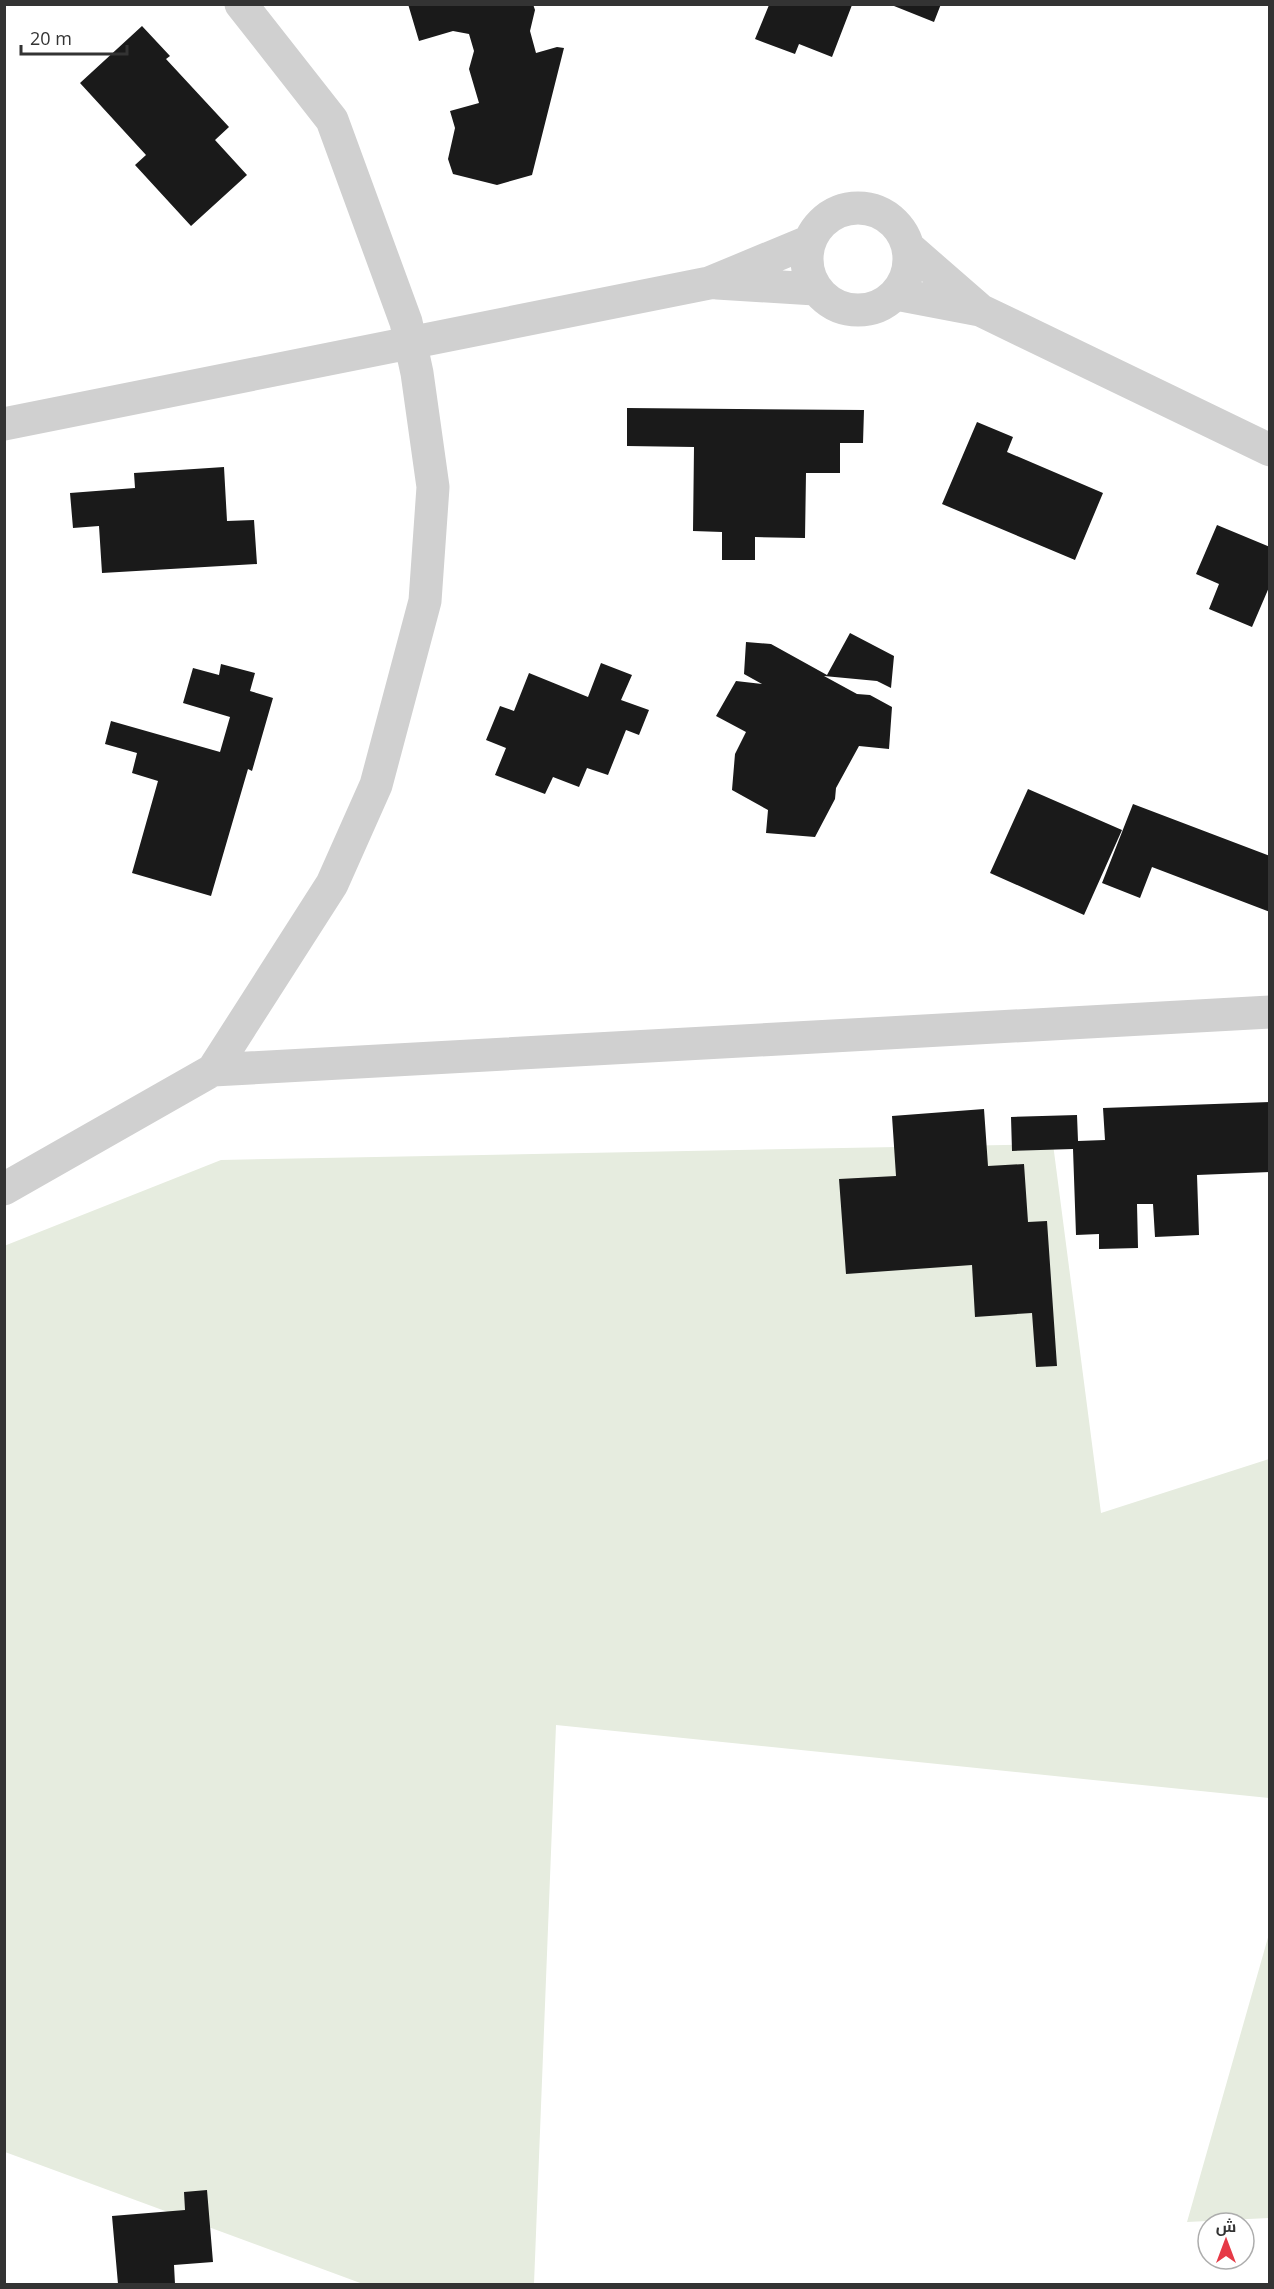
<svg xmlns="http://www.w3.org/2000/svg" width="1274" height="2289" viewBox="0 0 1274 2289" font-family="'Open Sans',Cairo,sans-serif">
	<rect width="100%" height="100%" fill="#fff"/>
	<!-- green -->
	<path fill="#e6ecdf" d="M1053 1144 1101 1513 1269 1459V1798L556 1725 534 2284H363L5 2152 4 1246 221 1160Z
		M1269 1934V2218L1187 2222Z"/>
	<!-- building -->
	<path fill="#1a1a1a" d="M408 4H533L535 10 530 31 536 53 557 47 564 48 532 175 497 185 453 174 448 159 455 128 450 111 479 103 469 69 474 51 469 34 453 31 419 41Z
		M889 4H941L934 22Z
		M769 5H852L832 57 799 44 795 54 755 39Z
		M142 26 170 56 166 59 229 127 215 140 247 175 191 226 135 165 146 155 80 83Z
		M627 408 864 410 863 443H840V473H806L805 538 755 537V560H722V532L693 531 694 447 627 446Z
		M977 422 1013 437 1007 452 1103 493 1075 560 942 504Z
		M224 467 227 521 254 520 257 564 102 573 99 526 73 528 70 493 135 488 134 473Z
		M1217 525 1270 547V585L1252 627 1209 609 1219 584 1196 574Z
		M850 633 894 656 891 688 877 681 824 676 857 694 870 695 892 707 889 749 859 746 836 788 835 799 815 837 766 833 768 810 732 790 735 754 746 732 716 716 736 681 762 684 744 674 746 642 771 644 827 675Z
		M601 663 632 675 621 700 649 710 639 735 626 730 608 775 587 768 579 787 553 777 545 794 495 775 506 748 486 740 500 706 514 711 529 673 588 697Z
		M221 664 255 673 250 691 273 698 252 771 248 769 211 896 132 873 158 781 132 773 137 753 105 744 111 721 220 752 230 717 183 703 193 668 219 675Z
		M1028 789 1122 830 1084 915 990 873Z
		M1133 804 1270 856V912L1152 867 1140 898 1102 883Z
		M1270 1102V1172L1197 1175 1199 1235 1155 1237 1153 1204H1137L1138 1248 1099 1249V1234L1076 1235 1073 1149 1012 1151 1011 1117 1077 1115 1078 1141 1105 1140 1103 1108Z
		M984 1109 988 1166 1024 1164 1028 1222 1047 1221 1057 1366 1036 1367 1032 1313 975 1317 972 1265 846 1274 839 1179 896 1176 892 1116Z
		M207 2190 213 2262 174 2265 175 2284H118L112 2216 185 2210 184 2192Z"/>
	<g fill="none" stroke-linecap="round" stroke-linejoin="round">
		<!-- minor -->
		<path stroke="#d0d0d0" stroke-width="33" d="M807 259a51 51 0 1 1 102 0a51 51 0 1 1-102 0Z
			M909 248 979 309
			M717 283 815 289
			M896 294 980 310 1270 450
			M4 424 709 283 808 242
			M213 1070 1270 1012
			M4 1189 213 1070 332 884 376 785 425 601 433 487 417 373 406 322 332 120 241 4"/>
	</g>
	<!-- border -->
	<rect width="1274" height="2289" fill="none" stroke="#333333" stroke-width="12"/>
	<!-- north arrow -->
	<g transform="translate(1226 2241)"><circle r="28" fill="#ffffff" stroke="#adadad" stroke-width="1.5"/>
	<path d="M0-4.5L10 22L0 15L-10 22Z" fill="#e63946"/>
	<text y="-9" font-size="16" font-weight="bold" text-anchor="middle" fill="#333333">ش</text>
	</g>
	<!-- scale -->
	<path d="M21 45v9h106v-9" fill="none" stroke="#333333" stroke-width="3"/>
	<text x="30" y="45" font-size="18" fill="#333333" stroke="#ffffff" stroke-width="4.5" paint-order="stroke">20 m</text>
</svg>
